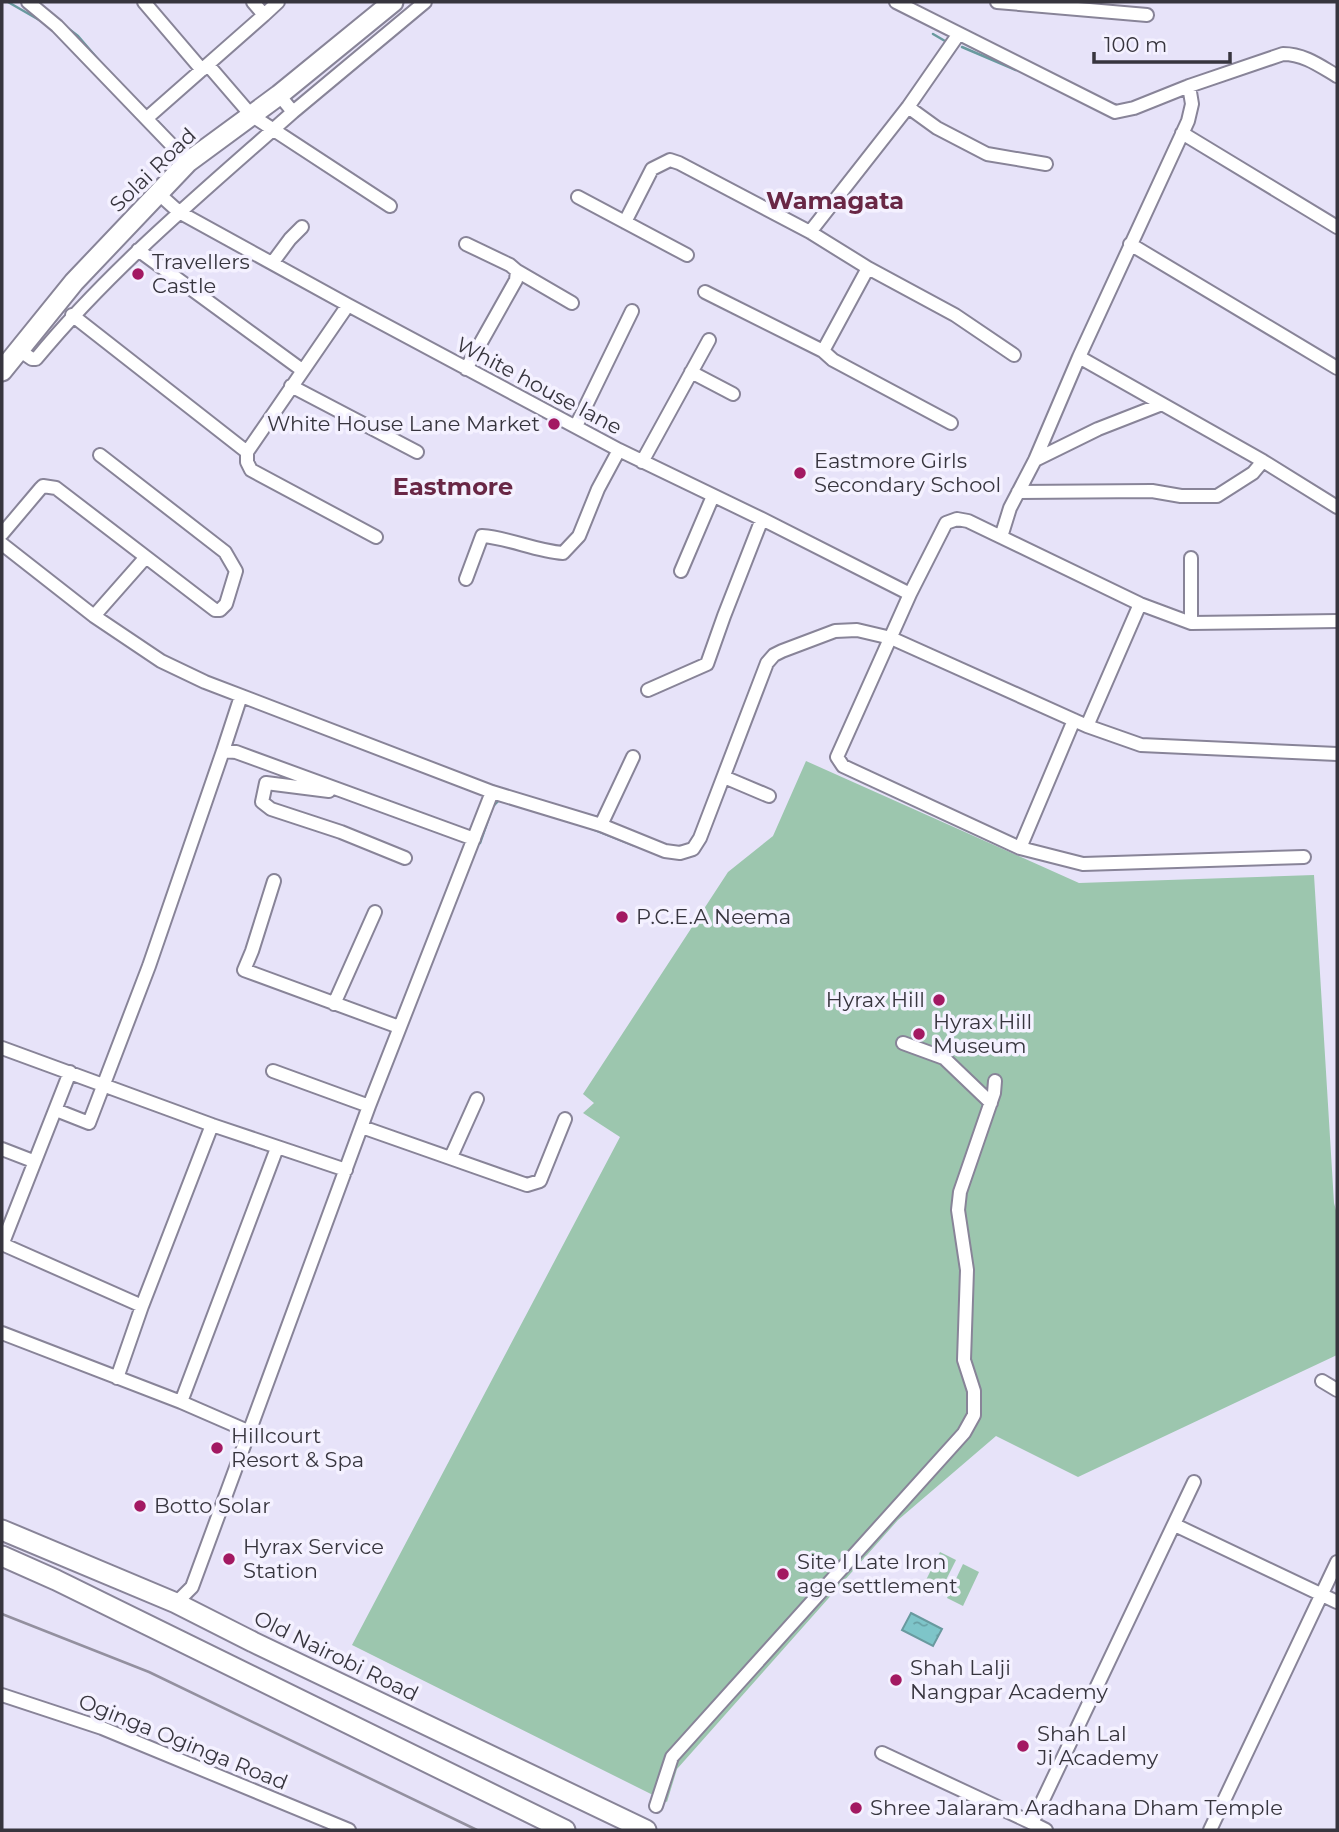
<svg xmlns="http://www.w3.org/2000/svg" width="1339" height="1832" viewBox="0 0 1339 1832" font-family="Montserrat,sans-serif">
	<defs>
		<pattern id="water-ripples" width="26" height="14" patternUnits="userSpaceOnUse" patternTransform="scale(1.75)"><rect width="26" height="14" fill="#7ec5c9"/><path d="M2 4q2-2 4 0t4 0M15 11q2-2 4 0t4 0" fill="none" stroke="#68a1a5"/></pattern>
	</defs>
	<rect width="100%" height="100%" fill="#e7e3f9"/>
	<!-- green -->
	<path fill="#9cc6ae" d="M806 761 1079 883 1314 875 1334 1203 1337 1214V1355L1078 1477 996 1436 898 1520 677 1769 667 1802 352 1645 620 1137 583 1113 594 1103 583 1094 728 872 773 836Z
		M940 1552 956 1560 939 1594 923 1586Z
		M963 1564 979 1572 963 1606 947 1598Z"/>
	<!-- water -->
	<path fill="url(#water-ripples)" stroke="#699a9f" stroke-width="2" d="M911 1613 942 1629 933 1646 902 1630Z"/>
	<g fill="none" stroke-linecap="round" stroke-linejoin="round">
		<!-- stream -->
		<path stroke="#699a9f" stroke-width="2.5" d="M8 2 41 21
			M65 26 78 36 109 72
			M933 34 945 41
			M962 47 1016 70
			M298 68 305 61
			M156 120 164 128
			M590 828 633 845
			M480 843 493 806 501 798"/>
		<defs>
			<path id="minor" d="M28 2 57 26 188 162
				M144 2 202 70
				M896 2 1115 112 1134 108 1189 86 1283 54C1304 54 1320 66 1337 76
				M997 2 1147 15
				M264 15 278 2
				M208 65 251 115 390 206
				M908 107 937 128 987 154 1046 164
				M293 112 425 2
				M147 118 264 15 253 2
				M1182 133 1337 227
				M159 194 179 212 348 305 619 450 762 519 910 594
				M578 197 687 255
				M625 222 652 169 670 160 679 163 810 232 868 268 955 315 1014 355
				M810 232 908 107 958 35
				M1130 244 1337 368
				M138 250 302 370
				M273 262 290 239 302 227
				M868 268 823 351 833 360 951 423
				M517 271 572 303
				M705 292 823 351
				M348 305 247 452V462L251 470 376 537
				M72 315 247 452
				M19 350 32 359H36C112 267 204 191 293 112L279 95
				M1079 357 1263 461 1337 507
				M466 369 516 280 517 271 510 265 466 244
				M691 372 733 394
				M291 386 417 452
				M576 426 632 311
				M1035 460 1098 429 1162 404
				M642 462 709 340
				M1018 492 1152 491 1181 496H1217L1253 473 1263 461
				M2 534 40 489 43 486 56 488 215 610H220L226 604 236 571 225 552 100 455
				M1001 537 1010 508 1035 460 1079 357 1188 121 1192 104 1189 86
				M2 544 94 616 161 661 205 682 492 792 601 825 665 851 680 853 693 849 700 838 767 663 774 655 782 651 835 631 857 630 891 638 1087 726 1141 745 1337 754
				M681 571 713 496
				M466 579 482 536C510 538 535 551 563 553L579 536 598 489 619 450
				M94 616 146 557
				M1191 623V558
				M648 690 707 664 724 616 762 519
				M1087 726 1140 604
				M223 751 241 696
				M724 777 769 796
				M329 791 266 783 262 802 271 809 341 832 405 858
				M601 825 633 757
				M1020 848 1074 720
				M1304 857 1083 864 1020 848 843 766 837 757 910 594 946 523 957 519 968 521 1140 604 1191 623 1337 621
				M274 881 252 951 244 970 399 1027
				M334 1004 375 912
				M903 1043 944 1058 991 1103
				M2 1048 212 1125 346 1170
				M273 1071 369 1106
				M56 1110 89 1123 149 966 223 751 236 752 474 839
				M362 1127 527 1185 540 1181 565 1119
				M2 1149 33 1161
				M451 1157 477 1099
				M2 1244 142 1306
				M2 1245 70 1072
				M2 1333 181 1402 250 1432
				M117 1378 142 1306 212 1125
				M1322 1381 1337 1390
				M181 1402 277 1148
				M1175 1525 1337 1602
				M176 1603 192 1587 369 1106 492 792
				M2 1695 102 1728 349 1830
				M882 1753 1032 1823
				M656 1806 672 1757 964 1433 974 1415V1391L964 1360 967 1270 958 1210 960 1192 994 1093 995 1081
				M1046 1830 1032 1823 1194 1482
				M1210 1830 1337 1562"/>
			<path id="highway" d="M2 371 74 282 188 162 279 95 393 2
				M2 1530 176 1603 253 1642 646 1830
				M2 1556 56 1580 565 1830"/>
		</defs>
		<!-- minor casing -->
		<use href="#minor" stroke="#888498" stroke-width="16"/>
		<!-- highway casing -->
		<use href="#highway" stroke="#888498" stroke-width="23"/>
		<!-- minor -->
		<use href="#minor" stroke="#fff" stroke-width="12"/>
		<!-- highway -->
		<use href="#highway" stroke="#fff" stroke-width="19"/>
		<!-- rail -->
		<path stroke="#93909f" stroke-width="2.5" d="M2 1614 149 1672 477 1830"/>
	</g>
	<!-- markers -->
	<g fill="#a31962" stroke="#f4f1ff" stroke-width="2.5">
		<circle cx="138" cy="274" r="7"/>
		<circle cx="554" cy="424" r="7"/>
		<circle cx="800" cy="473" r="7"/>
		<circle cx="622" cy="917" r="7"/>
		<circle cx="939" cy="1000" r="7"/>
		<circle cx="919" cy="1034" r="7"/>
		<circle cx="217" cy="1448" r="7"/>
		<circle cx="140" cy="1506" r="7"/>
		<circle cx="229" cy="1559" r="7"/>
		<circle cx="783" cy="1574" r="7"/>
		<circle cx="896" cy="1680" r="7"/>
		<circle cx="1023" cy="1746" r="7"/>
		<circle cx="856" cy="1808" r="7"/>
	</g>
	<g text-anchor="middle" stroke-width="7" stroke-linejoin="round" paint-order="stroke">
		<!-- street labels -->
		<g font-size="21" fill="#37353e" stroke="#f4f1ff">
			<text transform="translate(153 170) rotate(-44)" y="7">Solai Road</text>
			<text transform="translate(539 386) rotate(28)" y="7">White house lane</text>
			<text transform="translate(336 1656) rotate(26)" y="7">Old Nairobi Road</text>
			<text transform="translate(183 1742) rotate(22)" y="7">Oginga Oginga Road</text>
		</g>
		<!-- poi labels -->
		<g font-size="21" fill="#37353e" stroke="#f4f1ff" text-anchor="start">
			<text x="152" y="269">Travellers<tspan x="152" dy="24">Castle</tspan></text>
			<text x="540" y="431" text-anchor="end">White House Lane Market</text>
			<text x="814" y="468">Eastmore Girls<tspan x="814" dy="24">Secondary School</tspan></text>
			<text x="636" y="924">P.C.E.A Neema</text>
			<text x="925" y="1007" text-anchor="end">Hyrax Hill</text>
			<text x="933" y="1029">Hyrax Hill<tspan x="933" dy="24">Museum</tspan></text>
			<text x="231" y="1443">Hillcourt<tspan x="231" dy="24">Resort &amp; Spa</tspan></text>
			<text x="154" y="1513">Botto Solar</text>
			<text x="243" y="1554">Hyrax Service<tspan x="243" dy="24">Station</tspan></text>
			<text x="797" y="1569">Site I Late Iron<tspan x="797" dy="24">age settlement</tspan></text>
			<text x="910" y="1675">Shah Lalji<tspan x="910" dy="24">Nangpar Academy</tspan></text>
			<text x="1037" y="1741">Shah Lal<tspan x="1037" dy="24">Ji Academy</tspan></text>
			<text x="870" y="1815">Shree Jalaram Aradhana Dham Temple</text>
		</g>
		<!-- quarter labels -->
		<g font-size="24" font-weight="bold" fill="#692745" stroke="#f4f1ff">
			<text x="835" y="209">Wamagata</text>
			<text x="453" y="495">Eastmore</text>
		</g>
	</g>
	<!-- border -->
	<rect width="1339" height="1832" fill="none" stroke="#37353e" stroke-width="7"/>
	<!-- scale -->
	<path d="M1094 52v10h136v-10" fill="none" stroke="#37353e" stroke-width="3.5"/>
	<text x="1104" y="52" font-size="21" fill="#37353e" stroke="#f4f1ff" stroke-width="5" paint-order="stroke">100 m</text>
</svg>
